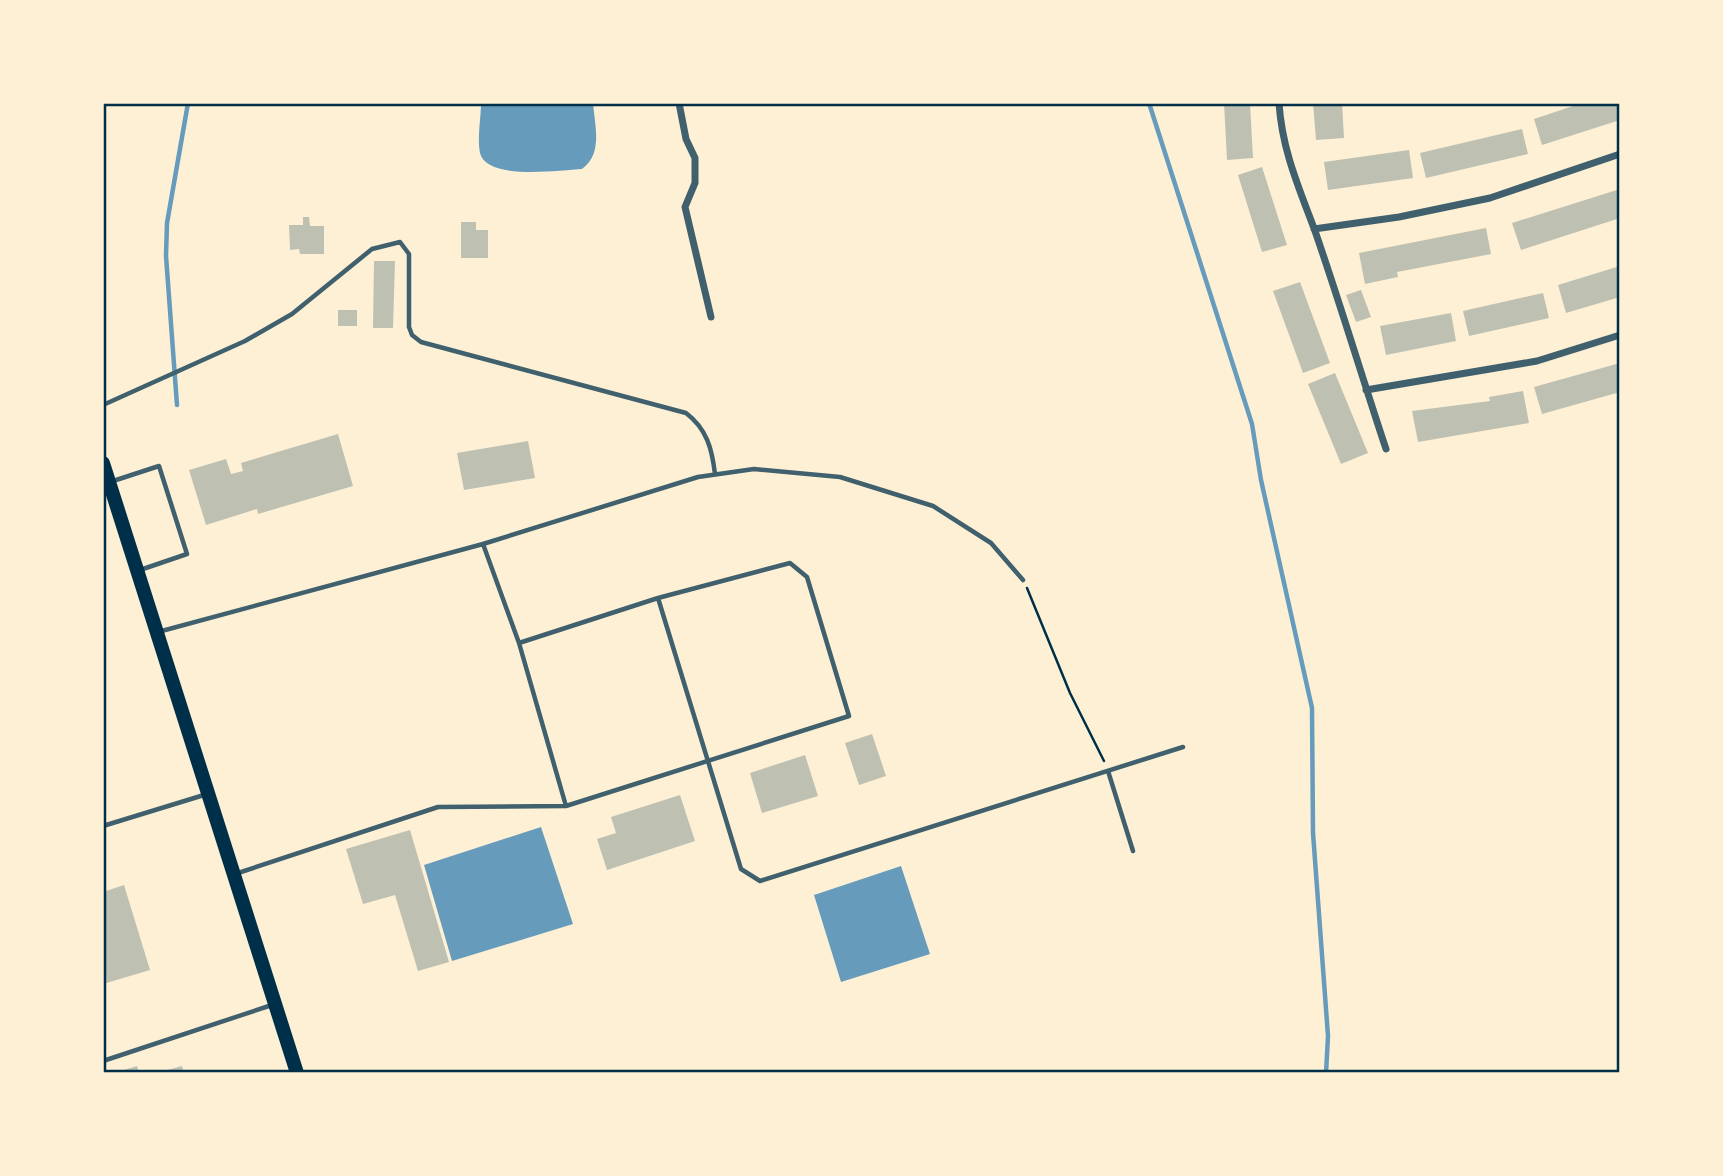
<svg xmlns="http://www.w3.org/2000/svg" width="1723" height="1176" viewBox="0 0 1723 1176" font-family="Literata,serif">
	<rect width="100%" height="100%" fill="#fdf0d5"/>
	<!-- water -->
	<path fill="#669bbc" d="M481 103H593C595 126 603 154 582 169 559 170 487 181 480 153 477 138 481 118 481 103Z
		M541 827 573 924 452 961 424 865Z
		M901 866 930 954 841 982 814 895Z"/>
	<g fill="none" stroke-linecap="round" stroke-linejoin="round">
		<!-- stream -->
		<path stroke="#669bbc" stroke-width="4.5" d="M1149 103 1252 424 1261 480 1312 708 1313 833 1328 1036 1326 1073
			M177 405 166 256 167 223 188 103"/>
	</g>
	<!-- building -->
	<path fill="#bec0b2" d="M1224 103H1250L1253 158 1227 160Z
		M1313 103H1342L1344 138 1316 140Z
		M1582 103H1618L1620 120 1542 145 1534 119Z
		M1522 129 1528 154 1426 178 1420 153Z
		M1409 150 1413 178 1328 190 1324 162Z
		M1262 167 1287 245 1262 252 1238 175Z
		M1620 189V218L1521 250 1512 223Z
		M303 217H309L310 226H324V254H300L299 249 290 250 289 225H303Z
		M461 222H476V230H488V258H461Z
		M1486 228 1491 254 1397 272 1398 277 1365 284 1359 253Z
		M374 261H395L393 328H373Z
		M1620 266V297L1566 313 1558 285Z
		M1300 282 1330 363 1303 373 1273 291Z
		M1361 290 1371 317 1356 322 1346 295Z
		M1543 293 1549 318 1469 336 1463 311Z
		M338 310H357V326H338Z
		M1451 313 1456 341 1386 355 1380 326Z
		M1620 363V392L1542 414 1534 387Z
		M1335 373 1368 453 1341 464 1308 384Z
		M1523 391 1529 423 1418 442 1412 411 1490 401 1489 397Z
		M338 434 353 486 258 514 257 509 206 525 189 470 226 459 231 474 243 471 241 463Z
		M528 441 535 478 464 490 457 453Z
		M872 734 886 776 859 785 845 743Z
		M805 755 818 796 762 813 750 773Z
		M680 795 695 841 607 870 597 839 616 833 611 817Z
		M410 830 449 962 418 971 395 895 363 904 346 849Z
		M124 885 150 970 103 984V892Z
		M137 1066 139 1073H118V1072Z
		M182 1066 184 1073H161L160 1072Z"/>
	<g fill="none" stroke-linecap="round" stroke-linejoin="round">
		<!-- path -->
		<path stroke="#003049" stroke-width="2.5" d="M1027 588 1070 693 1104 761"/>
		<!-- service -->
		<path stroke="#3f606c" stroke-width="4.5" d="M103 405 245 341 292 314 372 249 400 242 409 254V327L412 335 421 342 686 413C707 429 712 449 715 474
			M110 482 159 466 187 554 140 570
			M483 544 698 477 754 469 840 477 933 506 991 543 1023 580
			M658 598 741 869 760 881 1183 747
			M158 632 483 544 519 643 658 598 790 563 807 577 849 716 566 806 438 807 235 874
			M519 643 566 806
			M1108 771 1133 851
			M103 826 204 795
			M103 1061 272 1005"/>
		<!-- minor -->
		<path stroke="#3f606c" stroke-width="7" d="M679 103 686 139 695 158V183L685 207 711 317
			M1279 103C1282 150 1299 188 1315 231 1340 303 1362 377 1386 449
			M1314 229 1399 217 1490 198 1620 154
			M1366 390 1537 361 1620 335"/>
		<!-- primary -->
		<path stroke="#003049" stroke-width="14" d="M103 463 297 1073"/>
	</g>
	<!-- border -->
	<rect width="1723" height="1176" fill="none" stroke="#fdf0d5" stroke-width="210"/>
	<rect x="105" y="105" width="1513" height="966" fill="none" stroke="#003049" stroke-width="2.5"/>
</svg>
